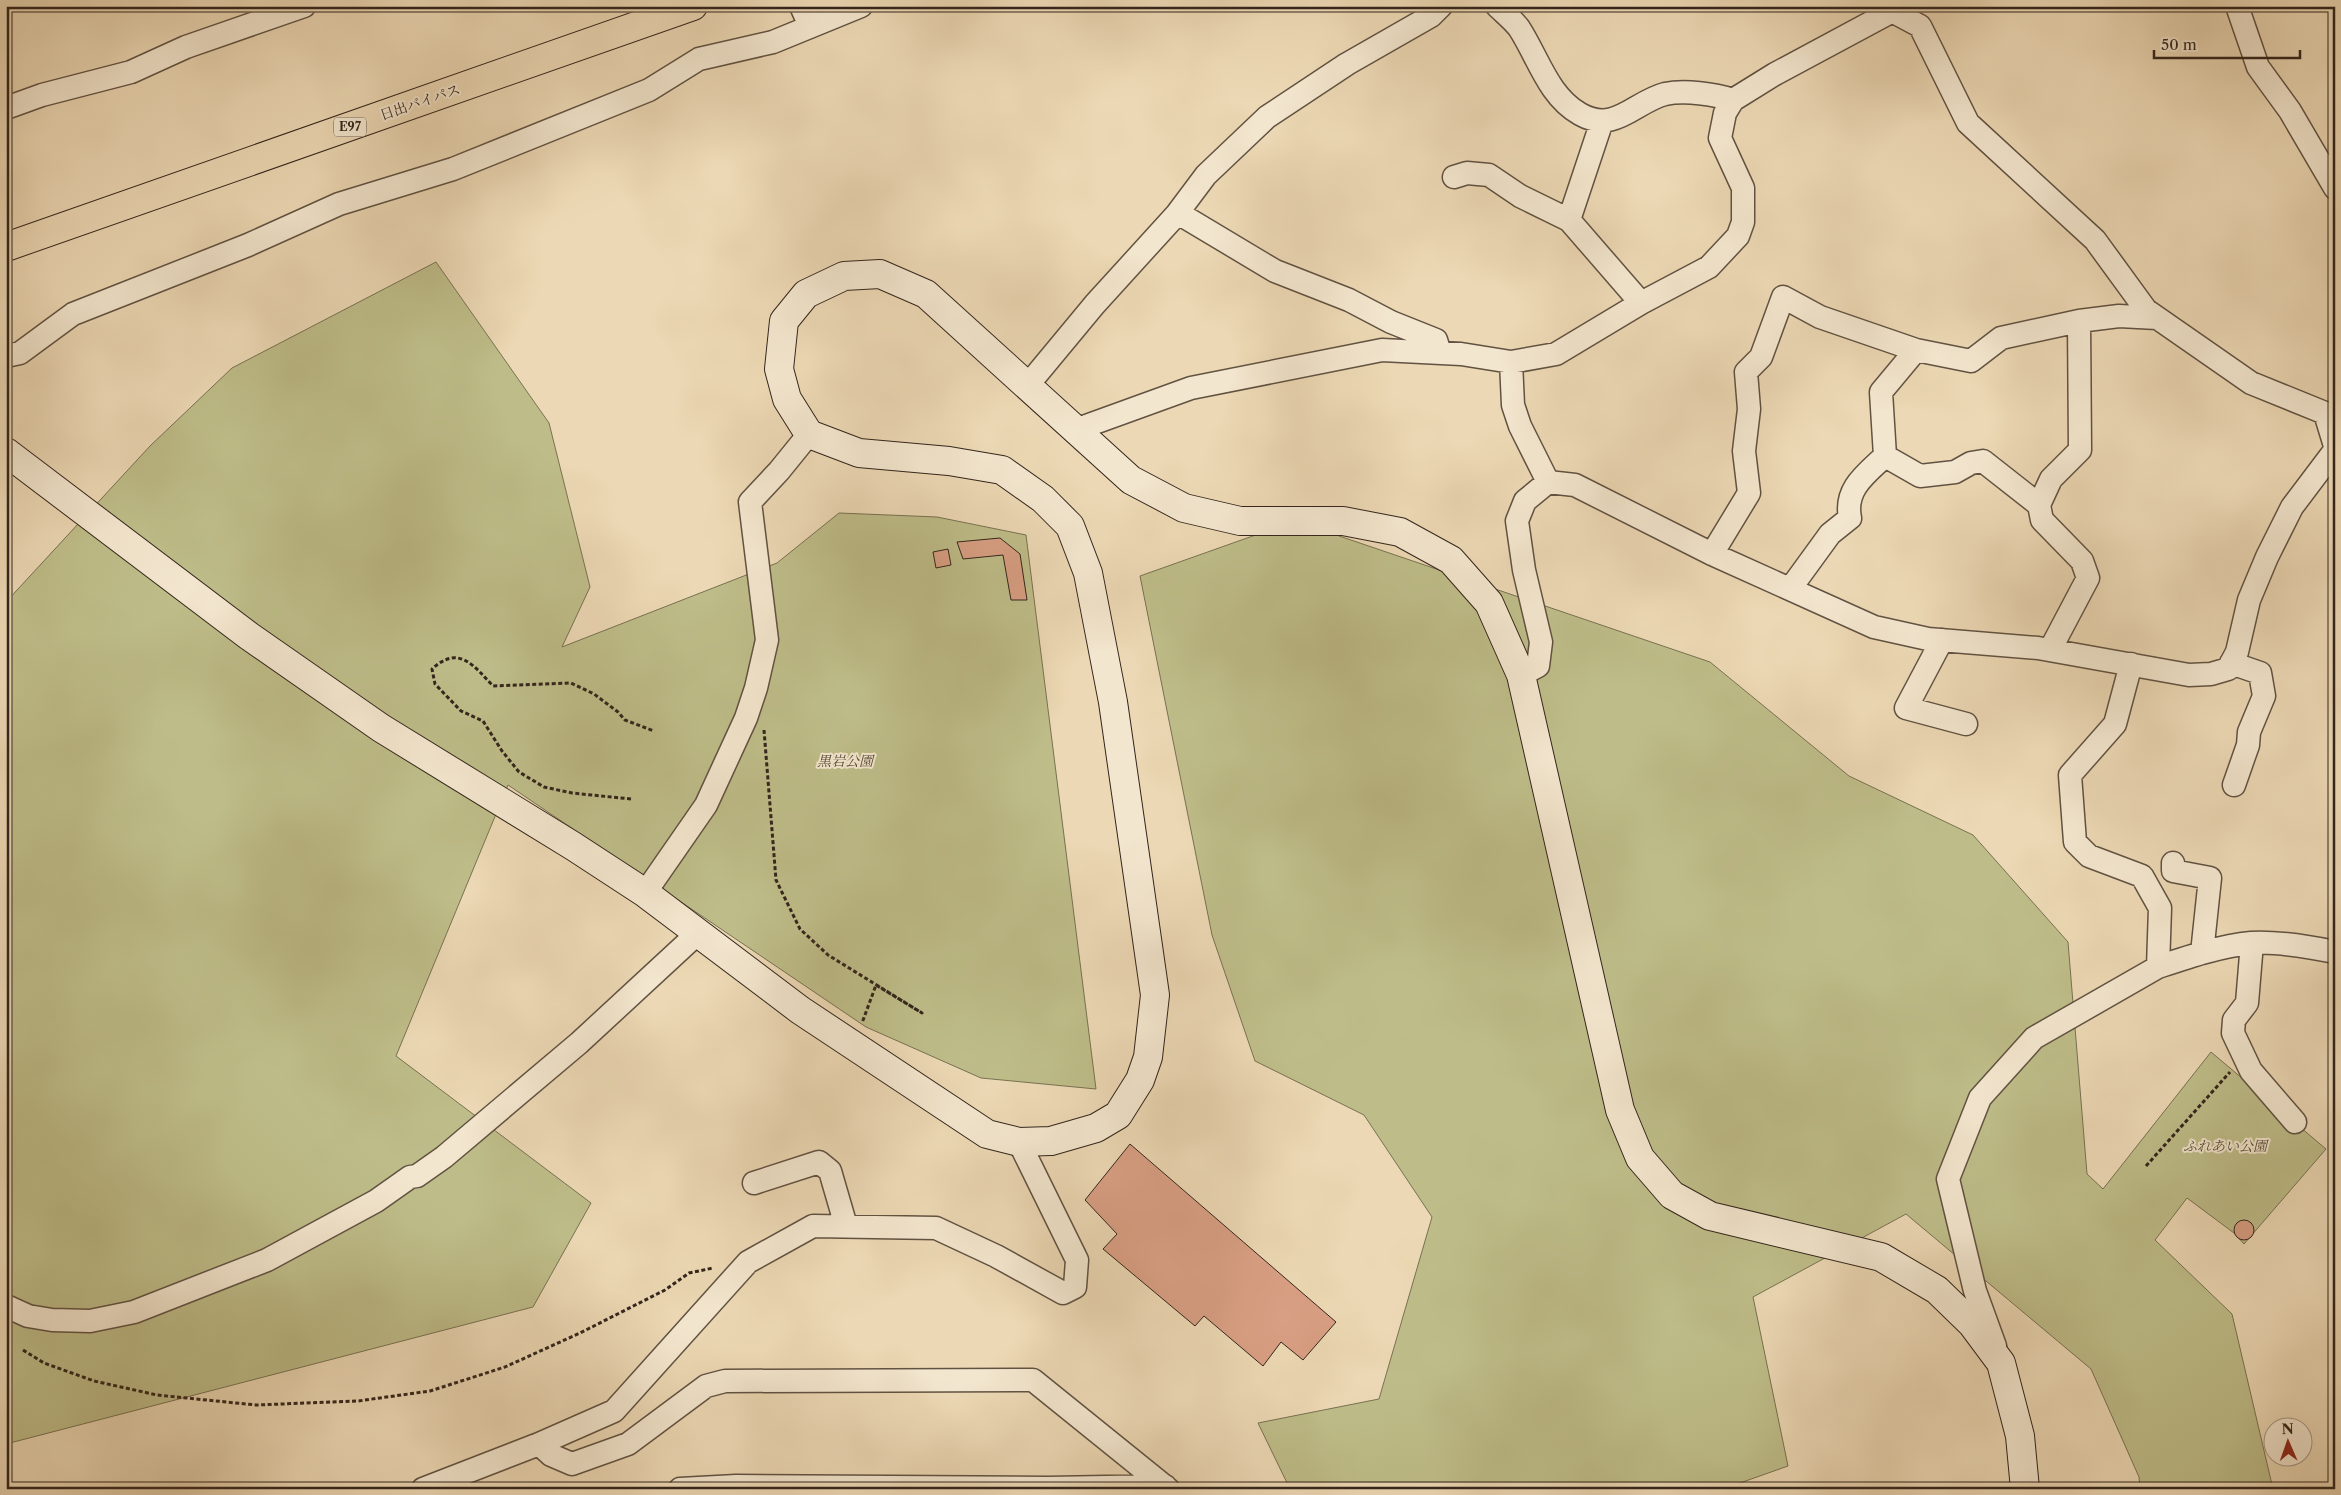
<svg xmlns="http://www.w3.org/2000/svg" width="2341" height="1495" viewBox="0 0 2341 1495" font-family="'Libre Caslon Text','Noto Serif JP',serif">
	<rect width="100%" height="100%" fill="#ecd8b4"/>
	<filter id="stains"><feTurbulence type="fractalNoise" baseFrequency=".004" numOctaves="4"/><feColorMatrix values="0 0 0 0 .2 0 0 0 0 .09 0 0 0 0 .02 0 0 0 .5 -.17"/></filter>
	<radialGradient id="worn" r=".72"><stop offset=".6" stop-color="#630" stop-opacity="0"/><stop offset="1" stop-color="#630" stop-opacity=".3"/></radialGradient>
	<!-- green -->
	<path fill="#bebd89" stroke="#787152" d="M436 262 549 423 590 587 562 647 777 563 839 513 937 517 1026 535 1096 1089 981 1078 866 1027 508 785 396 1056 591 1203 533 1307 6 1444V602L150 446 232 368Z
		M1295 521 1710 662 1849 776 1973 835 2068 942 2087 1174 2103 1189 2211 1052 2326 1149 2244 1244 2234 1233 2187 1198 2155 1240 2232 1314 2273 1489H2140L2139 1477 2091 1369 1906 1214 1753 1297 1788 1466 1723 1489H1290L1258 1423 1379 1399 1432 1217 1364 1115 1255 1061 1212 935 1140 576Z"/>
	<!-- building -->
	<path fill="#d99f84" stroke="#33251c" d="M1000 538 1020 554 1027 600H1011L1003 555 963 559 957 542Z
		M948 549 951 565 936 568 933 552Z
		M1130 1144 1336 1322 1303 1360 1281 1342 1263 1366 1204 1316 1195 1326 1103 1249 1117 1234 1085 1200Z
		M2234 1230a10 10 0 1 1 20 0a10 10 0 1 1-20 0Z"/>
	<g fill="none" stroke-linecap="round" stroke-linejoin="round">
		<defs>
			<path id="street" d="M801 6 810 26
				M1497 6C1504 13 1513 20 1519 28 1538 57 1548 96 1580 114 1615 134 1634 102 1665 94 1685 90 1714 94 1733 100L1775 74 1885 15 1887 6
				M2237 6 2258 67 2290 111 2335 188
				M1888 9 1920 26 1968 123 2095 240 2146 310 2251 383 2325 413 2335 446
				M6 108 42 95 131 72 186 47 304 6
				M1454 177 1467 173 1489 175 1520 196 1569 220 1641 303
				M1178 213 1275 271 1349 300 1391 322 1436 340 1440 353
				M1569 220 1602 121
				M1916 350 1971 361 2001 338 2079 321
				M6 356 20 353 73 314 248 245 339 204 453 169 649 90 699 59 773 42 861 6
				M1511 362 1513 405 1520 426 1548 482
				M1027 386 1095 304 1176 215 1206 175 1267 117 1347 64 1431 16 1441 6
				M1075 430 1191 388 1382 350 1461 354 1511 362 1556 354 1641 303 1709 267 1738 236 1743 222V188L1720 138 1725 113 1733 100
				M1885 456 1920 476 1955 472 1971 463 1983 461 2039 505 2042 520 2082 561 2088 578 2050 650
				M2039 505 2051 479 2080 450 2079 321 2119 316 2157 318
				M1712 554 1749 493 1744 451 1749 409 1746 372 1761 357 1783 297 1820 317 1916 350 1881 392 1885 456C1866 474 1844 489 1850 518L1830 534 1790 589
				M1942 640 1906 708 1966 724
				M2231 663 2260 673 2264 696 2249 732 2248 745 2234 785
				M2131 664 2115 724 2070 775 2075 842 2089 856 2142 876 2160 908 2158 967C2188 957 2220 946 2251 943 2276 941 2310 947 2335 952
				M1521 675 1538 666 1541 642 1524 570 1517 521 1525 501 1548 482 1575 485 1712 554 1874 627 1928 639 2038 648 2189 675 2211 674 2228 669 2237 652 2249 600 2267 557 2292 507 2335 450
				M2173 863V871L2210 878 2202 953
				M645 893 706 805 746 718 756 688 767 640 750 502 779 471 809 434
				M2252 943 2247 1003 2234 1020 2233 1033 2251 1071 2295 1122
				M754 1183 819 1162 830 1171 846 1226
				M6 1306 28 1316 52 1320 90 1321 134 1312 267 1260 376 1201 410 1177 417 1176 444 1157 579 1043 698 933
				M1995 1346 1975 1291 1948 1179 1980 1098 2034 1038 2158 967
				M539 1444 551 1455 572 1464 628 1444 706 1386 725 1381 1033 1380 1168 1489
				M423 1489 539 1444 614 1411 748 1262 813 1226 936 1228 996 1256 1063 1293 1075 1287 1077 1260 1019 1142
				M680 1489 736 1486 1048 1488 1165 1486"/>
			<path id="secondary" d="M6 452 249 636 381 728 573 846 645 893 800 1010 987 1134 1019 1142 1051 1141 1096 1128 1118 1115 1140 1080 1148 1057 1155 995 1113 702 1088 573 1070 526 1043 499 1002 470 949 461 859 453 809 434 787 399 779 369 784 321 806 294 844 276 880 274 926 294 1131 480 1184 508 1240 521H1343L1400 532 1451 560 1489 603 1521 675 1620 1110 1640 1158 1672 1195 1710 1216 1881 1257 1937 1290 1972 1324 2001 1363 2020 1436 2025 1489"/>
			<path id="highway" d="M6 247 693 6"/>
		</defs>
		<!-- street casing -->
		<use href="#street" stroke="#615242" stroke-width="25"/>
		<!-- secondary casing -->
		<use href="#secondary" stroke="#33251c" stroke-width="30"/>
		<!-- highway casing -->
		<use href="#highway" stroke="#33251c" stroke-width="30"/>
		<!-- path -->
		<path stroke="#33251c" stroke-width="3" stroke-dasharray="4 2.5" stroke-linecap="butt" d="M764 730 776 880 800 929 828 955 922 1013 876 985 862 1023
			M631 799 572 793 544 787 519 772 502 751 483 721 461 711 435 684 432 669C459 644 474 666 493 686L571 683 594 694 618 712 625 720 654 731
			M2146 1166 2230 1072
			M23 1350 44 1363 94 1381 157 1395 256 1405 358 1401 430 1391 505 1367 580 1333 665 1290 689 1273 713 1268"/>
		<!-- street -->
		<use href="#street" stroke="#f3e6ce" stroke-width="22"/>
		<!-- secondary -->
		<use href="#secondary" stroke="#f3e6ce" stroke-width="28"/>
		<!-- highway -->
		<use href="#highway" stroke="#ecd8b4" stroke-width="28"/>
	</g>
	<g text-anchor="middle" stroke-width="4" stroke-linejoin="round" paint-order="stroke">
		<!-- shield labels -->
		<rect fill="#f3e6ce" stroke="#6d5f51" stroke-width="1" x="334" y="117.5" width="32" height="19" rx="4"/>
		<g font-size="12" font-weight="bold" fill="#33251c">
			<text x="350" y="131">E97</text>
		</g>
		<!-- street labels -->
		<g font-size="14" fill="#33251c" stroke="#f3e6ce">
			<text transform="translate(420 102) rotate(-19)" y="5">日出バイパス</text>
		</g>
		<!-- park labels -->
		<g font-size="14" font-style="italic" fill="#564b37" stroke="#f3e6ce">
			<text x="845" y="766">黒岩公園</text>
			<text x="2225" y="1151">ふれあい公園</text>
		</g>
	</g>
	<!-- margin -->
	<rect width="2341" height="1495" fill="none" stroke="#ecd8b4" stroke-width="25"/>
	<rect x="8" y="8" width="2326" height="1480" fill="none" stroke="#33251c" stroke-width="2.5"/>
	<rect x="12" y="12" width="2316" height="1470" fill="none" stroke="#33251c"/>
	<!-- north arrow -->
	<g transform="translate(2288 1442) rotate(358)"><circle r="24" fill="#f3e6ce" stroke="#a69987"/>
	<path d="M0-4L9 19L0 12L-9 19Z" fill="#8f2418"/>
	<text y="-8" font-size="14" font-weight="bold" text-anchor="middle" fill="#33251c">N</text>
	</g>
	<!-- scale -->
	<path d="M2154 50v8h146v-8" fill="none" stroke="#33251c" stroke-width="2.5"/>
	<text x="2161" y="50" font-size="15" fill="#33251c" stroke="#f3e6ce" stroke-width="4" paint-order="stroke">50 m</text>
	<rect width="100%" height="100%" filter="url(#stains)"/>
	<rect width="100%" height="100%" fill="url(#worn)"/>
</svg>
